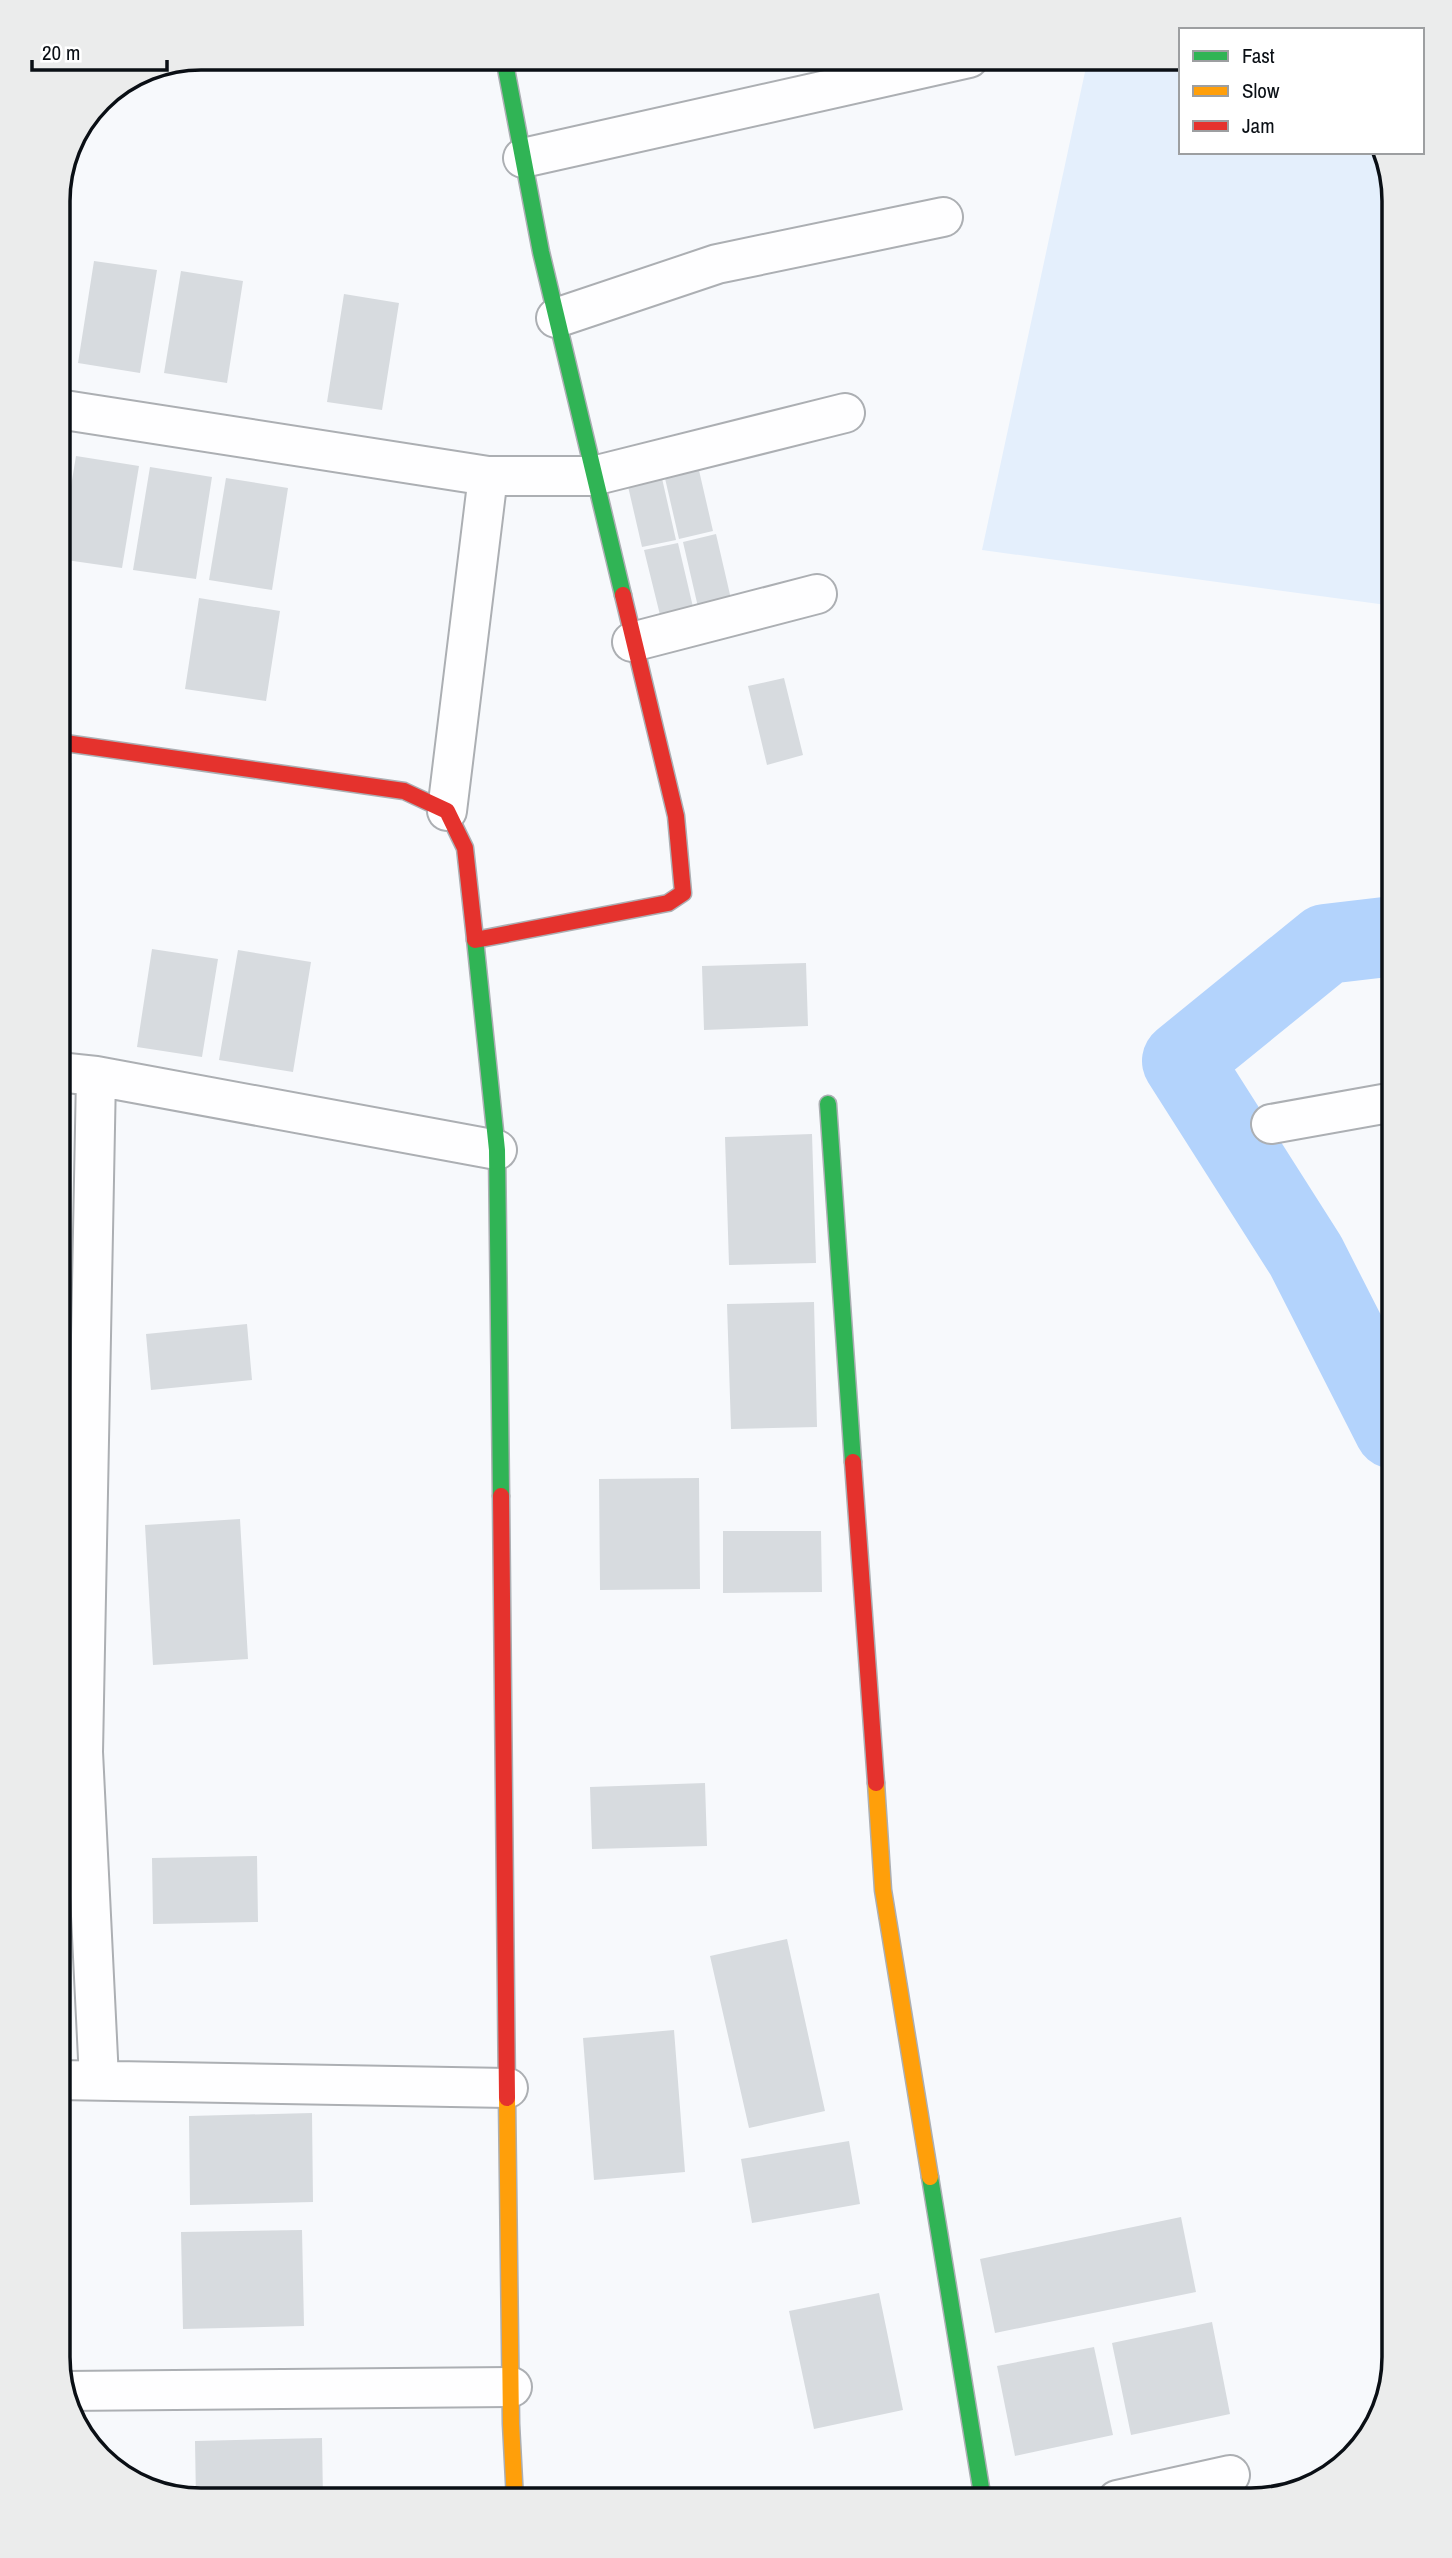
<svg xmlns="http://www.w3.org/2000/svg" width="1452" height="2558" viewBox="0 0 1452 2558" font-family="'Archivo Narrow',sans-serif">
	<rect width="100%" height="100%" fill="#f7f9fc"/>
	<!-- green -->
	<path fill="#e4effc" d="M1088 58H1181V152H1383L1394 201V606L982 550Z
		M58 1097 68 1098 69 1420H58Z"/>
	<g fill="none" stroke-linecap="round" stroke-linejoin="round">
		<!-- river -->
		<path stroke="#b3d3fc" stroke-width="80" d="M1394 1429 1306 1256 1182 1061 1326 944 1394 936"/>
	</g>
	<!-- building -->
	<path fill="#d7dbdf" d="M58 257 70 259 60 327H58Z
		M94 261 157 270 140 373 78 363Z
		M181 271 243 281 227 383 164 373Z
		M344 294 399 303 382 410 327 402Z
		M76 456 139 466 122 568 59 559Z
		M698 466 713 531 679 539 664 474Z
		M150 467 212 477 196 579 133 570Z
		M661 474 676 540 642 547 627 482Z
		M226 478 288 488 272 590 209 580Z
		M716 534 731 599 698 607 683 542Z
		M678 543 693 607 660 615 644 550Z
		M199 598 280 611 266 701 185 689Z
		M784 678 803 755 767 765 748 686Z
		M152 949 218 959 202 1057 137 1047Z
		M238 950 311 962 293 1072 219 1060Z
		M806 963 808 1026 704 1030 702 966Z
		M812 1134 816 1263 729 1265 725 1137Z
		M814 1302 817 1427 731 1429 727 1304Z
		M247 1324 252 1380 151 1390 146 1334Z
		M699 1478 700 1589 600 1590 599 1479Z
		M240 1519 248 1659 153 1665 145 1525Z
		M723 1531H821L822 1592 723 1593Z
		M705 1783 707 1846 592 1849 590 1787Z
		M257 1856 258 1922 153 1924 152 1858Z
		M787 1939 825 2111 749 2128 710 1956Z
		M674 2030 685 2172 594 2180 583 2038Z
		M68 2108 71 2209H58V2109Z
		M312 2113 313 2202 190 2205 189 2116Z
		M849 2141 860 2204 752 2223 741 2159Z
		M1181 2217 1196 2292 995 2333 980 2259Z
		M302 2230 304 2326 183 2329 181 2232Z
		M58 2243H61L65 2333 58 2334Z
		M879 2293 903 2410 814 2429 789 2311Z
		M1212 2322 1230 2414 1131 2435 1112 2343Z
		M1094 2347 1113 2435 1015 2456 997 2366Z
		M322 2438 323 2500H196L195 2441Z"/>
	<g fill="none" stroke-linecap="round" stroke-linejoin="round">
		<defs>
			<path id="street" d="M523 158 969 58
				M556 318 717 264 943 217
				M58 409 488 476H593L845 413
				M632 642 817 594
				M447 811 488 476
				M58 1072 96 1076 497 1150
				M96 1076 83 1752 99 2079
				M1271 1124 1394 1102
				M58 2080 508 2088
				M66 2391 512 2387
				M1117 2500 1230 2475"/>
			<path id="fast" d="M504 58 541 252 623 595
				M475 939 497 1150 501 1496
				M828 1104 853 1462
				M930 2177 983 2500"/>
			<path id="slow" d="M876 1783 883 1890 930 2177
				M507 2098 511 2424 515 2500"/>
			<path id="jam" d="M58 742 404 791 447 811 465 848 475 939
				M475 940 668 903 683 893 676 816 623 595
				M853 1462 876 1783
				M501 1496 507 2098"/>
		</defs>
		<!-- street casing -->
		<use href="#street" stroke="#acafb3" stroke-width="42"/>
		<!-- fast casing -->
		<use href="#fast" stroke="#acafb3" stroke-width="19"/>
		<!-- slow casing -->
		<use href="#slow" stroke="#acafb3" stroke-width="19"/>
		<!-- jam casing -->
		<use href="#jam" stroke="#acafb3" stroke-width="19"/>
		<!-- street -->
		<use href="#street" stroke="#fefeff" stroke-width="38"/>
		<!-- fast -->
		<use href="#fast" stroke="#30b455" stroke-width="16"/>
		<!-- slow -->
		<use href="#slow" stroke="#ff9f0a" stroke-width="16"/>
		<!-- jam -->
		<use href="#jam" stroke="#e5322d" stroke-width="16"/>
	</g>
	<!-- crop -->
	<path d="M0 0H1452V2558H0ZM201 70H1251A131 131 0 0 1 1382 201V2357A131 131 0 0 1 1251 2488H201A131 131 0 0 1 70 2357V201A131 131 0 0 1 201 70Z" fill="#ebecec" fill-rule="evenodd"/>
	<path fill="none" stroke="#0a0f15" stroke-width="3.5" d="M201 70H1251A131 131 0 0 1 1382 201V2357A131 131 0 0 1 1251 2488H201A131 131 0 0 1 70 2357V201A131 131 0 0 1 201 70Z"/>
	<!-- legend -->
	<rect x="1179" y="28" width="245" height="126" fill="#ffffff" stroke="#9d9fa1" stroke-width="2"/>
	<rect x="1193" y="51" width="35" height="10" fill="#30b455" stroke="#9d9fa1" stroke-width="2"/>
	<text x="1242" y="63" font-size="21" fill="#0a0f15">Fast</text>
	<rect x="1193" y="86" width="35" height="10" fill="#ff9f0a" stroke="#9d9fa1" stroke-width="2"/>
	<text x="1242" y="98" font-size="21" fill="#0a0f15">Slow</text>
	<rect x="1193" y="121" width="35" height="10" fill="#e5322d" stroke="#9d9fa1" stroke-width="2"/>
	<text x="1242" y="133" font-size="21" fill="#0a0f15">Jam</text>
	<!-- scale -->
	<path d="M32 60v10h135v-10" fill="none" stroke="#0a0f15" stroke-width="3.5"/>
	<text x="42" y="60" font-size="21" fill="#0a0f15" stroke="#ffffff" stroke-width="5" paint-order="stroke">20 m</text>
</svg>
